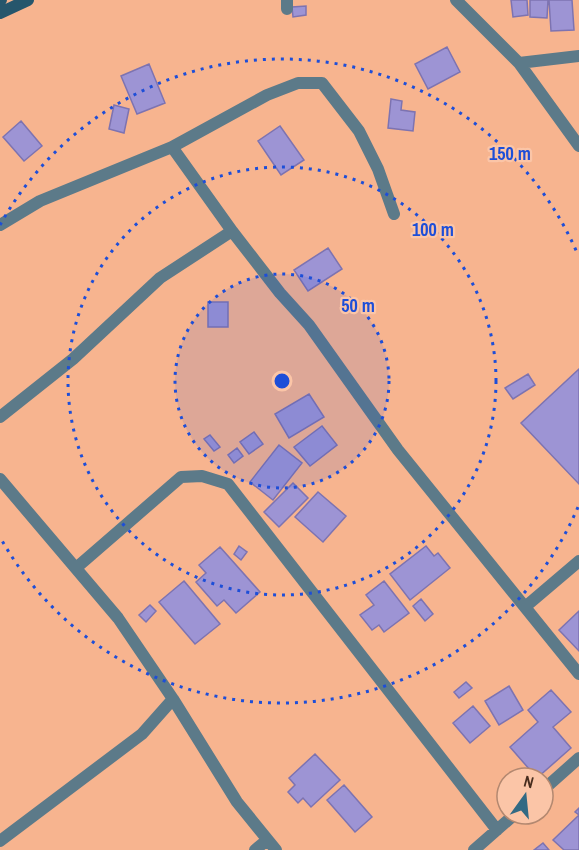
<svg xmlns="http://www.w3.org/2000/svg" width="579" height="850" viewBox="0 0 579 850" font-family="'Archivo Narrow',sans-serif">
	<rect width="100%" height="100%" fill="#f7b48f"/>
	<!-- building -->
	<path fill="#9d94d4" stroke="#7d73b1" stroke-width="1.5" d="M511 0H527L528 15 513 17Z
		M530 0H548L547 18 530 17Z
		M549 0H572L574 30 551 31Z
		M306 6V15L293 17 292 7Z
		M447 47 460 72 428 89 415 64Z
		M149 64 165 103 137 114 121 76Z
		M391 99 402 101 401 110 415 112 413 131 388 128Z
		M114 105 129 109 124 133 109 129Z
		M21 121 42 146 24 161 3 137Z
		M280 126 304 160 281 175 258 141Z
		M328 248 342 269 308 291 294 270Z
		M208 302H228V327H208Z
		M579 369V484L521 423Z
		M528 374 535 385 513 399 505 388Z
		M309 394 324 417 289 438 275 414Z
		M322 426 337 445 310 466 294 447Z
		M254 432 263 444 249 454 240 442Z
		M210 435 220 447 214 451 204 439Z
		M279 445 302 463 273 500 250 482Z
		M237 448 243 456 234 463 228 455Z
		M293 483 308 498 279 527 264 512Z
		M318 492 346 516 323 542 295 517Z
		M239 546 247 552 241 560 234 554Z
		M426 546 434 556 438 553 450 568 410 600 390 574Z
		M220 547 260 592 236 613 224 600 217 606 196 582 206 573 199 565Z
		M184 581 220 624 195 644 159 602Z
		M384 581 409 613 384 632 379 625 372 630 360 615 374 605 366 595Z
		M421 599 433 614 425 621 413 606Z
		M150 605 156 611 146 622 139 615Z
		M579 611V651L559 630Z
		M466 682 472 688 459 698 454 692Z
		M509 686 523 710 499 725 485 701Z
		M551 690 571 712 553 727 571 748 537 778 510 747 538 722 528 710Z
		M473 706 490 726 470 743 453 723Z
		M315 754 340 780 311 807 303 798 298 803 288 792 295 785 289 778Z
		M344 785 372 817 355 832 327 800Z
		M579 808V850H564L553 840 579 815 575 812Z
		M543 843 549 850H534Z"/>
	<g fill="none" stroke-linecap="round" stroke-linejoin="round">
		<!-- street -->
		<path stroke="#5c7a89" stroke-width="12" d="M456 0 519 63
			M287 9V0
			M579 56 519 63 579 146
			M172 147 232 231
			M0 225 40 201 172 147 267 95 298 83H322L359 131 378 169 394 214
			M0 417 73 359 160 278 232 231 280 293 309 325 398 450 579 674
			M0 479 118 618 173 699 237 802 276 850
			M76 568 181 477 202 476 228 484 497 830
			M525 607 579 561
			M543 790 579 758
			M0 841 142 734 173 699
			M255 850 267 840
			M474 850 515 814"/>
		<!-- secondary -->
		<path stroke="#26566c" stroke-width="12" d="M0 1 1 0
			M0 13 28 0"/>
	</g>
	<!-- distance rings -->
	<circle cx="282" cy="381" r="107" fill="#1d4ed8" fill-opacity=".12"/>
	<g fill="none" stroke="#1d4ed8" stroke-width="3" stroke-dasharray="3 6">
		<circle cx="282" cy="381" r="107"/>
		<circle cx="282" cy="381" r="214"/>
		<path d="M578 507A322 322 0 0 1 0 537M0 225A322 322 0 0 1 578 255"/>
	</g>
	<circle cx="282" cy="381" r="9" fill="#1d4ed8" stroke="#fbc5a7" stroke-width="3"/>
	<g font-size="18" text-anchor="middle" font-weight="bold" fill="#1d4ed8" stroke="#fbc5a7" stroke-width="4.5" stroke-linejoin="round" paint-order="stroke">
		<text x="510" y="160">150 m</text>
		<text x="433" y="236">100 m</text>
		<text x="358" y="312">50 m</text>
	</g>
	<!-- north arrow -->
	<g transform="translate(525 796) rotate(15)"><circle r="28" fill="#fbc5a7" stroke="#b38870" stroke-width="1.5"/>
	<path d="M0-4.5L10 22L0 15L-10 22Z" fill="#326a84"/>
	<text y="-9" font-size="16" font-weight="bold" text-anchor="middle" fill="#482d1e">N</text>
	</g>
</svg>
